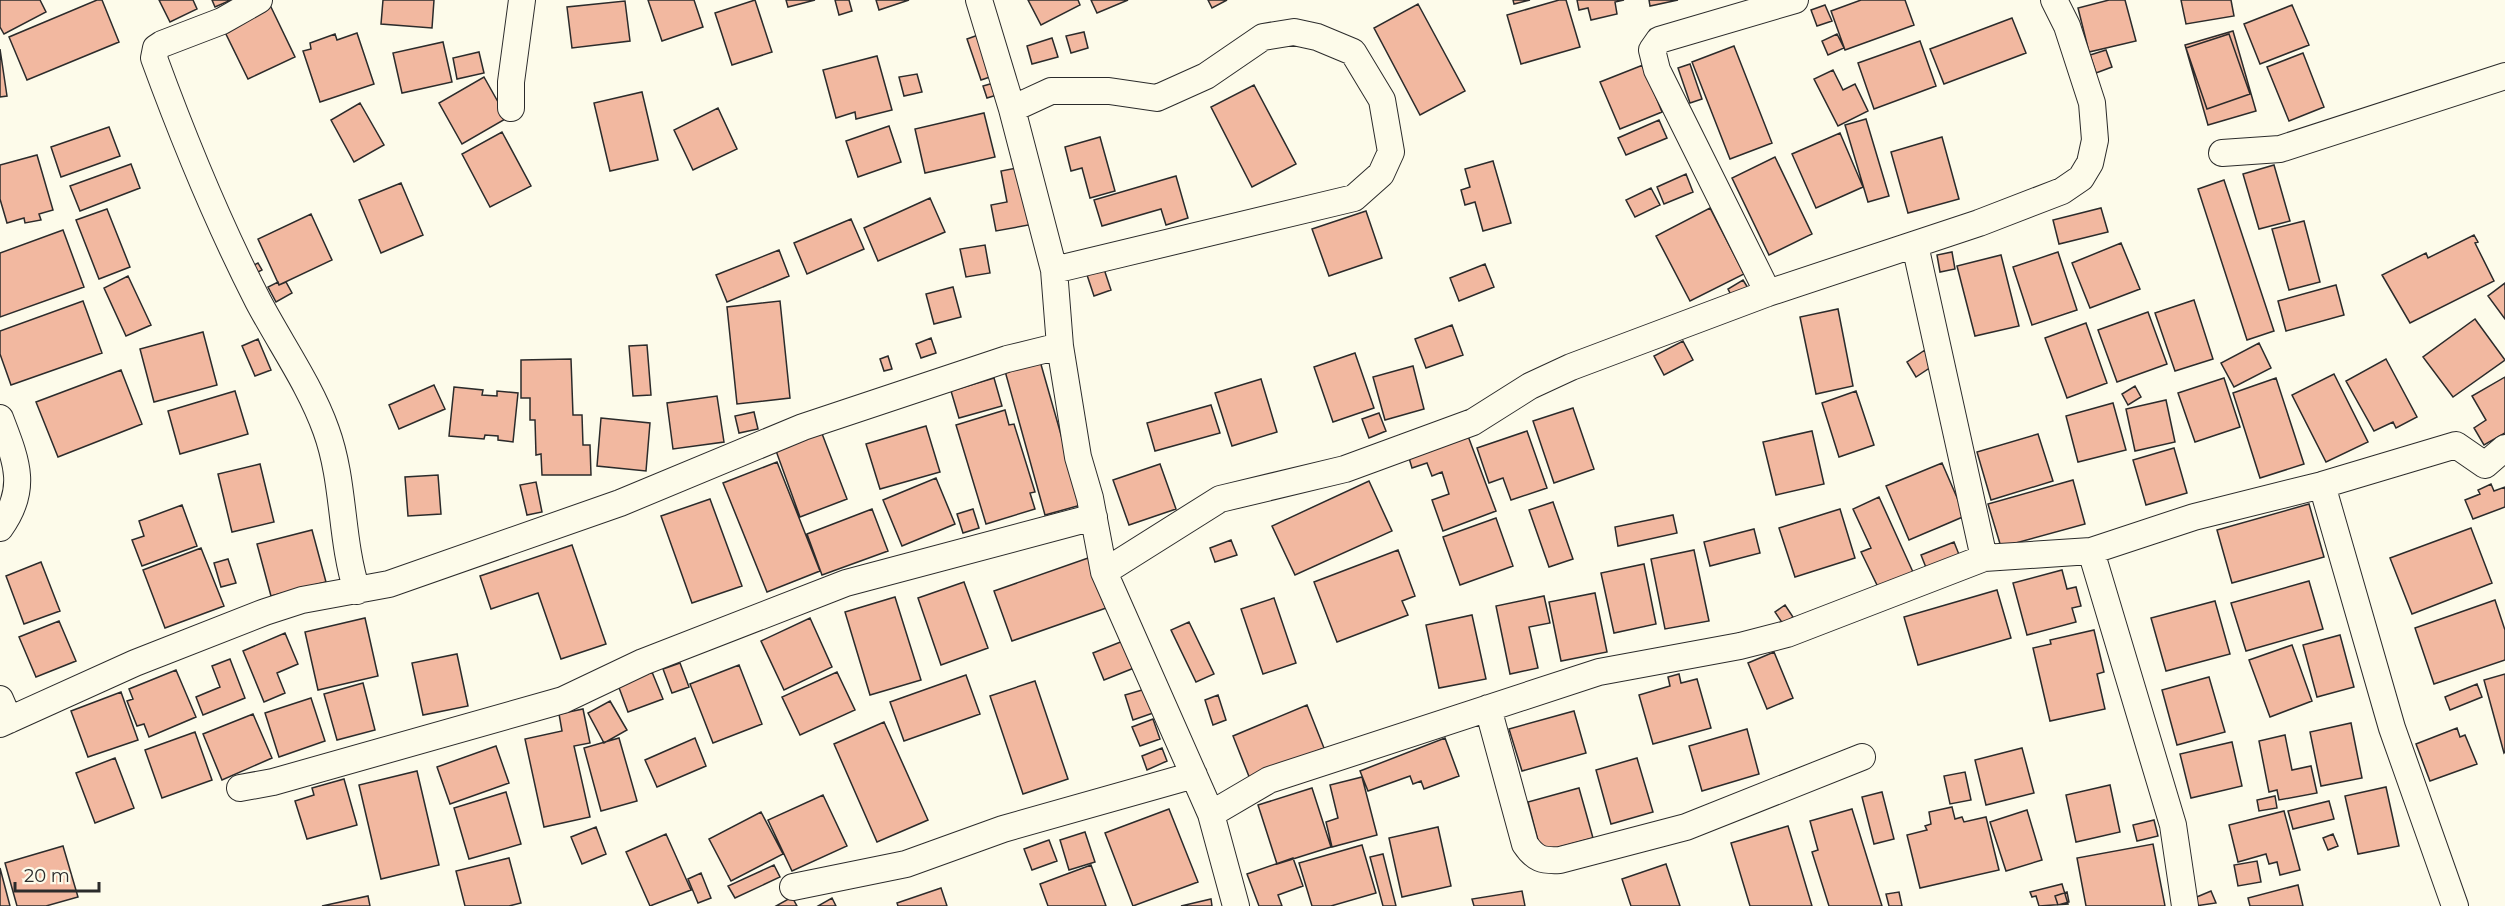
<svg xmlns="http://www.w3.org/2000/svg" width="2505" height="906" viewBox="0 0 2505 906" font-family="Montserrat,sans-serif">
	<rect width="100%" height="100%" fill="#fdfbea"/>
	<!-- building -->
	<path fill="#f2b8a0" stroke="#2b2b2b" stroke-width="1.5" d="M0 0H40L46 12 4 34 0 27Z
		M97 0H102L119 42 27 80 9 37Z
		M159 0H193L197 9 170 22Z
		M212 0H231L215 7Z
		M383 0H434L432 28 381 24Z
		M648 0H694L703 27 662 41Z
		M755 0 772 52 732 65 715 13Z
		M786 0H815L788 7Z
		M835 0H849L852 11 839 15Z
		M876 0H909L879 10Z
		M1028 0H1078L1080 5 1041 25Z
		M1091 0H1128L1097 13Z
		M1208 0H1227L1212 8Z
		M1513 0H1530L1514 4Z
		M1559 0H1566L1580 47 1521 64 1507 15Z
		M1577 0H1624L1615 2 1617 14 1591 20 1588 8 1579 10Z
		M1649 0H1678L1650 6Z
		M1861 0H1905L1914 25 1845 50 1831 11Z
		M2109 0H2125L2136 41 2089 52 2078 8Z
		M2181 0H2231L2234 16 2186 24Z
		M625 1 630 41 572 48 567 7Z
		M1418 4 1465 91 1420 115 1374 28Z
		M270 5 295 57 248 79 223 28Z
		M1825 5 1832 21 1817 26 1811 10Z
		M2292 5 2309 45 2260 64 2244 24Z
		M2012 18 2026 53 1944 84 1930 49Z
		M2233 31 2256 111 2208 125 2185 45Z
		M1084 32 1088 48 1071 53 1066 36Z
		M357 33 374 84 320 102 303 51 311 49 310 43 335 34 337 40Z
		M981 34 996 75 981 80 967 39Z
		M1837 34 1844 48 1828 55 1822 41Z
		M2229 34 2250 94 2207 109 2186 48Z
		M1052 38 1058 57 1032 64 1027 46Z
		M1920 41 1936 86 1874 109 1858 63Z
		M443 42 452 82 402 93 393 53Z
		M1734 46 1772 143 1730 159 1692 62Z
		M0 49 7 96 0 97Z
		M2106 50 2112 67 2096 73 2090 55Z
		M479 52 484 73 457 79 453 58Z
		M2303 53 2324 107 2289 121 2267 67Z
		M877 56 892 110 856 119 855 112 836 118 823 70Z
		M1690 64 1702 99 1690 103 1678 68Z
		M1643 65 1662 112 1620 129 1600 82Z
		M1833 70 1843 90 1855 84 1868 111 1838 126 1814 79Z
		M917 74 922 92 904 96 899 77Z
		M484 77 507 118 462 144 439 103Z
		M997 82 1000 94 987 98 983 86Z
		M1254 85 1296 164 1252 187 1211 107Z
		M642 92 658 160 610 171 594 103Z
		M360 103 384 145 354 162 331 120Z
		M718 108 737 149 693 170 674 130Z
		M984 113 995 157 925 173 915 129Z
		M1866 119 1889 196 1868 202 1845 125Z
		M1659 120 1667 138 1626 155 1618 138Z
		M889 126 901 162 858 177 846 141Z
		M109 127 120 156 61 177 51 147Z
		M502 132 531 186 490 207 462 154Z
		M1840 133 1863 187 1816 208 1792 154Z
		M1100 137 1115 191 1090 198 1082 168 1071 171 1065 147Z
		M1942 137 1959 199 1908 213 1891 152Z
		M37 155 53 210 39 214 41 220 25 223 24 218 7 223 0 199V165Z
		M1775 157 1812 234 1769 255 1732 178Z
		M1493 161 1511 223 1483 231 1475 202 1465 205 1461 190 1470 187 1465 169Z
		M131 164 140 188 80 211 70 186Z
		M2274 165 2290 221 2259 229 2243 174Z
		M1022 167 1034 224 996 231 991 205 1007 202 1001 171Z
		M1686 174 1693 192 1664 204 1657 187Z
		M1176 176 1188 218 1166 225 1161 209 1102 226 1094 200Z
		M2224 180 2274 331 2247 340 2198 189Z
		M401 183 423 235 381 253 359 200Z
		M1651 188 1660 205 1635 217 1626 200Z
		M930 198 945 232 878 261 864 228Z
		M1710 208 1744 274 1690 301 1656 236Z
		M2101 208 2108 232 2059 244 2053 220Z
		M107 209 130 267 99 279 76 220Z
		M1366 211 1382 258 1329 276 1312 229Z
		M311 214 332 260 279 285 258 239Z
		M851 219 864 249 807 274 794 243Z
		M2304 221 2320 282 2289 290 2272 229Z
		M63 230 84 287 0 317V253Z
		M2474 235 2478 242 2475 243 2494 281 2410 323 2382 275 2426 253 2428 258Z
		M2121 243 2140 289 2090 308 2072 263Z
		M985 245 990 273 966 277 960 249Z
		M779 250 789 276 727 302 716 275Z
		M1952 252 1955 269 1940 272 1937 255Z
		M2058 252 2077 310 2032 325 2013 267Z
		M2001 255 2019 326 1975 336 1957 266Z
		M258 263 262 270 256 273 252 266Z
		M1102 263 1111 290 1094 296 1085 269Z
		M1485 264 1494 287 1459 301 1450 278Z
		M128 276 151 325 126 336 104 288Z
		M1743 280 1748 288 1732 297 1728 289Z
		M278 282 279 285 286 282 292 293 276 302 268 287Z
		M2505 283V319L2488 296Z
		M2336 285 2344 315 2286 331 2278 301Z
		M953 287 961 317 934 324 926 294Z
		M2194 300 2213 359 2175 371 2155 313Z
		M83 301 102 353 11 385 0 354V331Z
		M780 301 790 398 737 404 727 307Z
		M1838 309 1853 386 1816 394 1800 317Z
		M2148 312 2167 364 2117 382 2098 330Z
		M2475 319 2505 360 2453 397 2423 357Z
		M2086 323 2107 383 2067 398 2045 338Z
		M1452 325 1463 355 1426 368 1415 339Z
		M203 332 217 385 154 402 140 349Z
		M931 338 936 353 921 358 916 344Z
		M258 339 271 370 255 376 242 346Z
		M1683 341 1693 360 1664 375 1654 356Z
		M2259 343 2271 368 2234 387 2221 363Z
		M647 345 651 395 633 396 629 346Z
		M1925 350 1934 365 1916 377 1907 362Z
		M1355 353 1374 408 1333 422 1314 367Z
		M888 356 892 369 884 371 880 359Z
		M571 359 573 415H582L583 445H590L591 475H542L541 454 536 455 535 420H530V398H521V360Z
		M2386 359 2417 417 2396 428 2393 422 2374 431 2346 381Z
		M1040 361 1081 505 1045 515 1005 371Z
		M1413 366 1424 409 1385 420 1373 377Z
		M121 370 142 424 58 457 36 402Z
		M2334 374 2368 442 2326 462 2292 395Z
		M2505 377V433L2484 445 2474 428 2486 420 2472 396Z
		M994 378 1002 406 959 418 951 391Z
		M2224 378 2240 427 2195 442 2178 393Z
		M2276 378 2304 464 2260 478 2233 393Z
		M1261 379 1277 432 1232 446 1215 393Z
		M434 385 445 409 399 429 389 405Z
		M2135 386 2141 397 2128 405 2122 394Z
		M454 387 483 390 482 395 497 396V391L518 393 513 442 498 440V436L485 435 484 439 449 436Z
		M235 391 248 434 180 454 168 411Z
		M1856 391 1874 445 1839 457 1822 403Z
		M717 396 724 442 673 449 667 403Z
		M2166 400 2175 442 2135 451 2126 409Z
		M2113 403 2126 450 2078 462 2066 416Z
		M1211 405 1220 433 1155 451 1147 423Z
		M1573 408 1594 469 1554 483 1533 421Z
		M1005 410 1009 425 1014 424 1035 492 1030 493 1035 509 986 524 956 425Z
		M754 412 758 429 739 433 735 416Z
		M1379 413 1386 431 1369 438 1362 419Z
		M601 418 650 423 646 471 597 466Z
		M926 426 940 472 880 489 866 444Z
		M821 431 847 499 800 517 775 448Z
		M1527 431 1547 488 1511 500 1503 478 1489 483 1477 448Z
		M1812 431 1824 484 1776 495 1763 442Z
		M2038 434 2053 481 1991 500 1977 452Z
		M1468 436 1496 511 1443 531 1432 500 1449 494 1442 472 1432 476 1427 463 1412 468 1409 458Z
		M2174 448 2187 493 2146 505 2133 460Z
		M777 462 820 571 767 592 723 483Z
		M1942 463 1965 516 1909 540 1886 486Z
		M260 464 274 522 232 532 218 474Z
		M1160 464 1176 509 1129 525 1113 480Z
		M438 475 441 514 408 516 405 477Z
		M936 478 955 524 902 546 883 500Z
		M2073 480 2085 524 2001 547 1988 504Z
		M1369 481 1392 531 1295 575 1272 526Z
		M536 482 542 512 527 515 520 485Z
		M2491 484 2494 491 2505 487V507L2473 519 2465 500 2480 494 2478 490Z
		M1879 497 1913 572 1878 587 1861 552 1871 548 1853 509Z
		M710 499 742 586 692 603 661 516Z
		M1553 502 1573 559 1549 567 1529 510Z
		M2309 504 2324 557 2232 583 2217 530Z
		M182 505 197 546 142 566 132 540 144 536 139 521Z
		M872 509 888 551 822 575 807 534Z
		M973 509 979 528 963 533 957 514Z
		M1840 509 1855 558 1795 577 1779 528Z
		M1673 515 1677 533 1618 546 1615 527Z
		M1496 518 1513 566 1460 585 1443 537Z
		M2471 528 2492 583 2412 614 2390 558Z
		M1754 529 1760 553 1710 566 1704 542Z
		M312 530 326 582 271 596 257 544Z
		M1231 540 1237 555 1215 562 1210 548Z
		M1954 542 1960 557 1927 570 1921 555Z
		M572 545 606 644 561 659 538 593 491 609 480 576Z
		M201 548 224 606 165 628 143 570Z
		M1398 550 1415 596 1402 601 1408 615 1337 642 1314 582Z
		M1694 550 1709 621 1665 629 1651 559Z
		M1091 557 1109 607 1012 641 994 591Z
		M228 559 236 583 221 587 214 563Z
		M41 562 60 611 24 624 6 576Z
		M1644 564 1656 624 1614 633 1601 573Z
		M2062 570 2067 589 2076 587 2081 606 2072 608 2076 622 2027 635 2013 583Z
		M2309 581 2323 629 2246 651 2231 603Z
		M964 582 988 648 941 665 918 598Z
		M1997 590 2011 638 1918 665 1904 617Z
		M1595 593 1607 652 1561 661 1549 602Z
		M1544 596 1550 623 1529 627 1538 668 1510 674 1496 606Z
		M895 597 921 680 870 695 845 612Z
		M1274 598 1296 663 1263 674 1241 609Z
		M2495 600 2505 630V660L2434 684 2415 628Z
		M2215 601 2230 654 2166 671 2151 618Z
		M1785 605 1793 617 1783 624 1775 612Z
		M1472 615 1486 679 1439 688 1426 625Z
		M365 618 378 676 318 690 305 632Z
		M810 618 832 667 784 690 761 641Z
		M59 621 76 661 36 677 19 637Z
		M1189 622 1214 674 1196 682 1171 630Z
		M2094 630 2104 672 2097 674 2105 709 2050 721 2033 648 2051 644 2050 640Z
		M285 633 298 664 277 673 285 693 264 702 243 651Z
		M2340 635 2354 687 2317 697 2303 645Z
		M1123 641 1134 668 1104 680 1093 653Z
		M2292 645 2312 701 2270 717 2249 660Z
		M1774 652 1793 698 1767 709 1748 663Z
		M457 654 468 706 423 715 412 663Z
		M230 659 245 698 203 715 196 697 220 687 212 666Z
		M680 663 689 687 672 693 663 669Z
		M739 665 762 724 713 743 690 684Z
		M176 670 196 717 149 737 144 724 137 726 127 701 133 699 129 689Z
		M652 672 663 699 628 712 618 685Z
		M837 672 855 710 800 735 782 697Z
		M1679 674 1681 683 1697 679 1711 728 1653 744 1639 695 1670 686 1668 677Z
		M2505 674V752L2504 753 2484 680Z
		M966 675 980 714 904 741 890 702Z
		M2209 677 2225 732 2177 745 2162 690Z
		M1035 681 1068 779 1023 794 990 696Z
		M363 683 375 730 337 740 324 694Z
		M2477 684 2482 697 2450 710 2445 697Z
		M1149 688 1156 712 1133 720 1125 695Z
		M121 692 138 740 88 757 71 711Z
		M1218 695 1226 720 1213 725 1205 700Z
		M311 698 325 741 279 757 265 713Z
		M610 701 627 730 604 743 588 713Z
		M1307 705 1324 748 1250 779 1233 736Z
		M583 709 590 743 574 746 590 817 544 827 525 739 562 731 559 714Z
		M1574 711 1586 753 1522 771 1509 729Z
		M253 714 272 758 222 780 203 734Z
		M1153 719 1160 739 1140 746 1132 727Z
		M884 722 928 820 877 842 834 744Z
		M2351 723 2362 778 2321 786 2310 732Z
		M2457 728 2460 737 2465 735 2477 764 2430 781 2416 744Z
		M1747 729 1759 774 1702 791 1689 746Z
		M195 732 212 780 162 798 145 750Z
		M2285 735 2292 770 2311 766 2317 793 2279 800 2277 790 2269 792 2259 741Z
		M619 738 637 801 601 811 584 748Z
		M695 738 706 766 657 787 645 760Z
		M1445 738 1459 776 1424 789 1421 781 1413 784 1410 776 1368 791 1360 771Z
		M2232 742 2242 786 2191 798 2180 754Z
		M496 746 509 783 450 804 437 767Z
		M1162 748 1167 761 1147 770 1142 756Z
		M2022 748 2034 793 1986 805 1975 760Z
		M115 758 134 808 95 823 76 773Z
		M1637 758 1653 812 1611 824 1596 770Z
		M417 771 439 865 381 879 359 785Z
		M1965 772 1971 800 1950 804 1944 776Z
		M1362 777 1377 835 1332 847 1326 822 1338 818 1330 785Z
		M344 779 357 825 307 839 295 801 314 795 312 788Z
		M2110 785 2120 832 2076 842 2066 795Z
		M2386 787 2399 846 2358 854 2345 796Z
		M1312 788 1331 847 1277 864 1258 805Z
		M1579 788 1593 838 1541 852 1528 802Z
		M506 792 521 844 469 859 454 808Z
		M1882 792 1894 839 1874 844 1862 797Z
		M823 795 847 846 792 871 768 820Z
		M2275 796 2277 808 2259 811 2257 800Z
		M2329 801 2334 819 2293 829 2288 811Z
		M1952 807 1955 819 1962 817 1964 822 1986 817 1999 870 1920 888 1907 835 1927 830 1925 826 1931 824 1929 812Z
		M1169 809 1198 882 1133 906 1105 833Z
		M1852 809 1882 906H1829L1812 852 1818 850 1810 821Z
		M2027 810 2042 860 2006 871 1990 822Z
		M2284 811 2300 870 2280 875 2277 862 2269 864 2266 854 2238 862 2229 825Z
		M761 812 783 854 731 881 709 839Z
		M2154 820 2158 836 2137 841 2133 825Z
		M1788 826 1812 906H1750L1731 843Z
		M596 827 606 854 582 864 571 837Z
		M1438 827 1451 886 1402 897 1389 838Z
		M1085 832 1095 862 1069 870 1060 840Z
		M666 834 691 890 650 906 626 852Z
		M2333 834 2338 846 2328 850 2323 838Z
		M1049 840 1057 861 1032 870 1024 849Z
		M2153 844 2165 906H2086L2077 858Z
		M1362 845 1376 893 1331 906H1312L1299 863Z
		M63 846 78 897 46 906H17L5 863Z
		M1383 854 1396 906H1383L1370 857Z
		M509 858 521 903 509 906H465L456 871Z
		M1293 858 1303 886 1278 895 1282 906H1259L1247 874Z
		M2257 861 2261 882 2238 886 2234 865Z
		M1666 864 1680 906H1631L1622 879Z
		M774 865 780 877 735 898 728 886Z
		M1091 865 1106 906H1048L1040 884Z
		M0 868 10 906H0Z
		M701 873 711 898 698 903 688 879Z
		M2062 884 2068 904 2039 906 2036 896 2032 897 2030 892Z
		M2298 885 2303 906H2250L2248 898Z
		M941 888 947 906H898L897 903Z
		M1522 891 1525 906H1474L1472 899Z
		M2211 891 2216 903 2195 906 2192 899Z
		M1899 892 1902 906H1889L1886 894Z
		M2067 892 2069 902 2058 905 2055 896Z
		M368 896 370 906H322Z
		M792 897 797 906H776Z
		M832 898 836 906H818Z
		M1211 899 1212 906H1181Z"/>
	<g fill="none" stroke-linecap="round" stroke-linejoin="round">
		<defs>
			<path id="street" d="M259 0 222 21 162 44 156 48 154 58C184 140 218 223 258 301 280 343 310 385 326 430 345 482 340 538 357 591
				M979 0 1012 109 1054 270 1060 346 1078 457 1090 498 1104 572 1211 814 1236 906
				M511 108V82L522 0
				M1012 109 1051 91H1109L1157 98 1206 76 1263 37 1294 32 1317 37 1353 52 1382 100 1391 152 1381 174 1354 198 1054 270
				M2222 153 2280 149 2505 76
				M1915 245 1984 558
				M1768 293 1657 70 1652 50 1659 40 1795 0
				M0 418C16 460 29 488 0 528
				M2322 485 2392 728 2455 906
				M2091 551 2173 825 2185 906
				M1104 572 1220 499 1345 469 1473 422 1530 386 1571 367 1768 293 1979 223 2062 191 2081 178 2090 163 2095 140 2092 103 2067 26 2054 0
				M0 699 9 720
				M1488 708 1525 844C1535 859 1542 861 1560 860L1686 827 1862 757
				M0 724 135 663 265 612 302 600 389 584 620 503 803 427 1007 359 1060 346
				M240 788 273 782 563 700 643 662 846 583 1094 517
				M1211 814 1269 780 1599 672 1740 646 1787 634 1984 558 2091 551 2194 517 2322 485 2456 445 2485 465 2505 448
				M793 887 906 864 1003 829 1194 775"/>
		</defs>
		<!-- street casing -->
		<use href="#street" stroke="#2b2b2b" stroke-width="28"/>
		<!-- street -->
		<use href="#street" stroke="#fdfbea" stroke-width="26"/>
	</g>
	<!-- scale -->
	<path d="M15 882v9h84v-9" fill="none" stroke="#2b2b2b" stroke-width="3"/>
	<text x="24" y="882" font-size="18" fill="#2b2b2b" stroke="#fdfbea" stroke-width="4.5" paint-order="stroke">20 m</text>
</svg>
